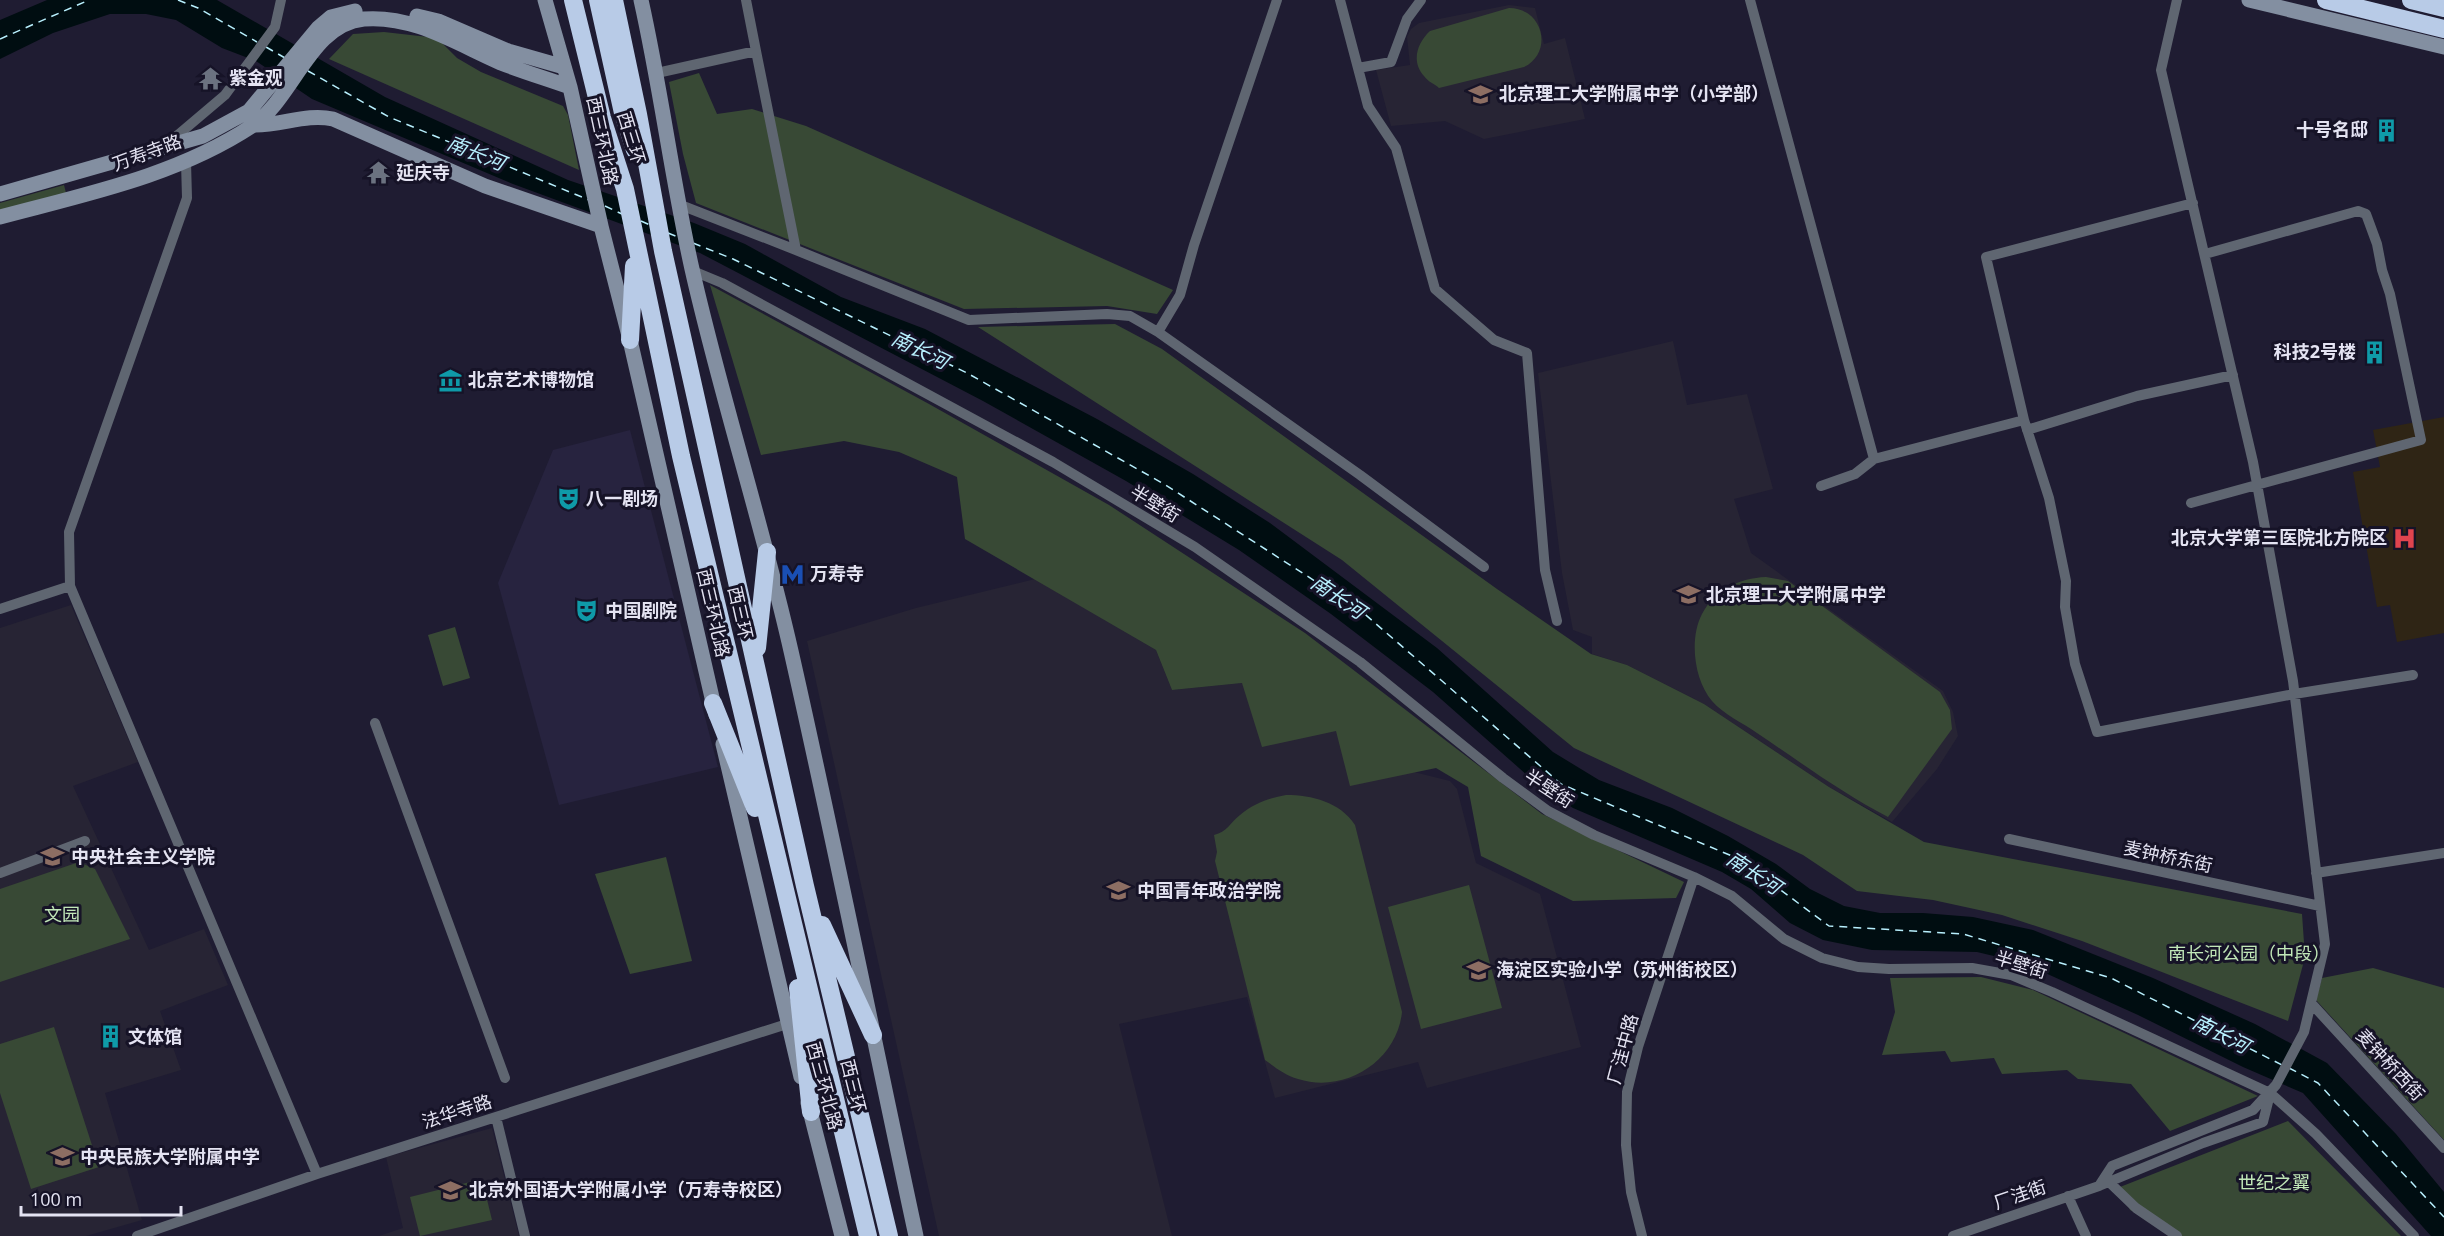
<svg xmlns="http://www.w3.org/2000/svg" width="2444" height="1236" viewBox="0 0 2444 1236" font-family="'Open Sans','Noto Sans SC',sans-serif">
	<rect width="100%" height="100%" fill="#1f1c32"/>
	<!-- built -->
	<path fill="#27233f" d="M630 430 718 767 559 805 498 583 553 450Z"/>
	<!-- education -->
	<path fill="#272434" d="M1509 5 1535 8 1544 44 1565 38 1585 119 1484 139 1445 121 1391 126 1376 70 1410 65 1407 37 1411 29 1419 23Z
		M1673 341 1687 405 1747 394 1773 489 1734 499 1751 553 1943 691 1953 712 1958 736 1937 769 1892 822 1829 787 1704 704 1627 665 1592 654V637L1573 630 1562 573 1538 373Z
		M1035 579 1156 650 1172 690 1242 683 1336 730 1395 775 1414 772 1450 781 1457 789 1476 863 1540 894 1581 1047 1427 1088 1418 1062 1275 1098 1247 997 1119 1024 1172 1236H939L807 641 916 608Z
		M71 605 138 762 73 786 149 950 204 929 228 985 160 1011 181 1070 105 1093 142 1220 86 1236H0V628Z
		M492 1128 519 1236H379L403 1228 386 1157Z"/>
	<!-- medical -->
	<path fill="#2f2515" d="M2444 417V633L2397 642 2390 605 2377 607 2353 472 2380 467 2373 430Z"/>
	<!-- green -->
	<path fill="#384935" d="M1509 8C1543 8 1554 52 1524 67L1439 88C1435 84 1428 82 1424 76 1411 62 1417 43 1430 31Z
		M384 32 437 38 457 58 481 72 563 106 568 115 579 170 329 59 353 34Z
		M699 73 717 114 752 109 806 126 1173 290 1157 314 1107 306 964 309 696 203 683 154 669 82Z
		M64 185 66 193 0 212V203Z
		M710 285 929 404 1109 505 1305 633 1542 814 1684 882 1676 898 1573 901 1481 856 1468 787 1436 768 1350 786 1336 731 1262 747 1242 683 1172 690 1156 650 965 539 957 477 899 452 844 441 761 455Z
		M1115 324 1162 349 1497 589 1591 654 1627 665 1704 704 1829 787 1924 842 2302 914 2305 957 2288 1021 2082 941 2002 915 1933 900 1857 891 1803 855 1574 748 1342 560 978 327Z
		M1766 577 1788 581 1940 692 1950 710 1952 729 1888 817C1842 793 1800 762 1757 733 1743 723 1723 714 1712 701 1694 680 1689 639 1702 614 1715 590 1739 578 1766 577Z
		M455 627 470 678 443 686 428 635Z
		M1286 795C1312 795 1340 802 1355 825L1402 1012C1397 1061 1345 1094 1298 1079 1285 1075 1276 1068 1265 1060L1215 861 1217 852 1214 835C1227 832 1230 823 1240 815 1254 803 1269 798 1286 795Z
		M666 857 692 961 630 974 595 874Z
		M79 862 95 869 130 939 0 982V889Z
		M1469 885 1502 1008 1421 1029 1388 907Z
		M2373 968 2444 988V1140L2316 1000 2322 978Z
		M1981 977 2033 990 2258 1096 2170 1131 2131 1084 2078 1079 2067 1070 2002 1074 1994 1058 1951 1062 1945 1051 1882 1055 1895 1012 1890 978Z
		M54 1027 99 1167 31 1189 0 1093V1044Z
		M2288 1121 2401 1236H2181L2130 1210 2120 1187Z
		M482 1179 492 1220 420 1236 410 1197Z"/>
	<!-- water -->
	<path fill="#000d11" d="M47 0H217L385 97 568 180 694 223 745 244 841 297 925 329 1097 419 1193 474 1270 523 1437 648 1553 752 1599 780 1672 808 1728 836 1776 864 1810 889 1844 906 1880 913H1923L1973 917 2033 930 2153 978 2255 1024 2327 1063 2396 1134 2444 1192V1236H2431L2303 1093 2243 1067 2138 1015 2023 963 1977 952 1872 950 1823 940 1790 923 1751 889 1722 872 1573 808 1536 783 1433 692 1331 614 1239 550 1126 481 983 401 700 253 513 184 312 99 256 61 222 48 176 20 146 14H110L53 33 0 59V20Z"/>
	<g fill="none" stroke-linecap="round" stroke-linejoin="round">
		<!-- ferry -->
		<path stroke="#b7effd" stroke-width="1.5" stroke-dasharray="8 6" stroke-linecap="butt" d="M178 0 198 8 257 42
			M0 39 89 0
			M266 47 285 58
			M308 71 389 117 589 200
			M605 206 622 214
			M641 221 650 225
			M668 233 678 237
			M693 243 733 259 967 373 1164 484 1360 610 1561 784 1739 859 1829 926 1963 934 2111 978 2282 1065
			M2289 1068 2318 1083 2444 1217"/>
		<!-- street -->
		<path stroke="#5f6671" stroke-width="10" d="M746 0 756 51
			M1340 0 1368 106 1396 148 1435 289 1494 340 1527 353 1545 570 1557 621
			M1750 0 1874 459 2024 420 1986 257 2193 203
			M1358 68 1391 62 1407 19 1421 0
			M657 73 756 51 796 250 678 204
			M166 145 225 95 275 27 281 0
			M186 162 187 198 69 532 70 586 317 1174
			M796 250 969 320 1107 314 1130 316 1158 332 1360 475 1484 567
			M693 271 722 283 1053 462 1195 547 1360 662 1503 778 1548 811 1594 835 1694 877 1732 896 1784 939 1822 958 1858 967 1889 969 1972 968 2011 975 2052 992 2270 1093 2316 1134 2414 1236
			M1158 332 1180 295 1194 245 1277 0
			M2024 420 2049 498 2066 581 2065 607 2075 664 2097 732 2294 694 2413 675
			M2027 430 2137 396 2233 375
			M1821 486 1855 474 1874 459
			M2191 503 2421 440 2390 294 2382 270 2377 244 2366 214 2358 211 2205 254
			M0 609 70 586
			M375 723 505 1078
			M2009 839 2320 906
			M0 873 85 841
			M2316 873 2444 853
			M2311 1003 2444 1148
			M496 1117 525 1236
			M2109 1182 2136 1208 2177 1236
			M2099 1186 2112 1166 2253 1110 2276 1085 2304 1032 2325 944 2293 681 2253 462 2161 70 2177 0
			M2068 1196 2086 1236
			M137 1236 317 1174 787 1024
			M1642 1236 1631 1192 1626 1145 1627 1092 1638 1047 1694 877
			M1953 1236 2099 1186 2203 1143 2263 1122 2270 1094"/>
		<!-- secondary -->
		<path stroke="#838fa1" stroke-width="15" d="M545 0 570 87 601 226 630 340 716 715
			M641 0C661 89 672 180 692 269 721 397 762 523 791 651 835 845 874 1041 916 1236
			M2249 0 2444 47
			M417 16 438 21 508 51 564 67
			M253 125C281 126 306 113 333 119L485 186 601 226
			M0 194 203 136 249 111 318 28 331 17 355 11
			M0 217C86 194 176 176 252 126 294 98 310 24 364 19 414 15 457 44 501 63 524 72 548 79 570 87
			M723 744 801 1077
			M808 1103 842 1236"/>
		<!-- highway -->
		<path stroke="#b8cbe7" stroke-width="18" d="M573 0 602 118 625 189 681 456 868 1236
			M598 0 623 113 635 150
			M614 0 638 114 663 251 805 886 889 1236
			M2326 0 2444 29
			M2411 0 2444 8
			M630 340 634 266
			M757 648 767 552
			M713 703 755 808
			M822 925 873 1035
			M798 988 811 1112"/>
	</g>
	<!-- icons -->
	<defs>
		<symbol id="temple-bare" viewBox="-9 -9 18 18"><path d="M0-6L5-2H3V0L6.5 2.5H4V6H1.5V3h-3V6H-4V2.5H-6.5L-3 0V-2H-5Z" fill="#6b7280" stroke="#161327" stroke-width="2.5" paint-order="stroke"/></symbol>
		<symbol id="school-bare" viewBox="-9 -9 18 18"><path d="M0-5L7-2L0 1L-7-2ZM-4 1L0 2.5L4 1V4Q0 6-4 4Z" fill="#8d6e63" stroke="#161327" stroke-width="2.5" paint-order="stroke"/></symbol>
		<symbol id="building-bare" viewBox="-9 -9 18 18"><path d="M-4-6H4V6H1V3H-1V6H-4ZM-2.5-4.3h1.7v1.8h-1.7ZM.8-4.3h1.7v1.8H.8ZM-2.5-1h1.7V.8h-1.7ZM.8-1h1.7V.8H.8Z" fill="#0f9aa8" stroke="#161327" stroke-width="2.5" paint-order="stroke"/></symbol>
		<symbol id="museum-bare" viewBox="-9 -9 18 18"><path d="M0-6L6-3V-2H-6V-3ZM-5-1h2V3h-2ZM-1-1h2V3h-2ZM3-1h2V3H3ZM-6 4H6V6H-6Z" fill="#0f9aa8" stroke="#161327" stroke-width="2.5" paint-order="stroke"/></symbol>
		<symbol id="theatre-bare" viewBox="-9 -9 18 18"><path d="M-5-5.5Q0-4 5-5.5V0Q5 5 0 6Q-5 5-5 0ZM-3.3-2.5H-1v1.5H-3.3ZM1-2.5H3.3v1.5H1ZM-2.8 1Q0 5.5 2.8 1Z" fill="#0f9aa8" stroke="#161327" stroke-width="2.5" paint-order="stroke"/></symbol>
		<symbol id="hospital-bare" viewBox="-9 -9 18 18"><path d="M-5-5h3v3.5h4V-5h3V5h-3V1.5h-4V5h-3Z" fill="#e0444e" stroke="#161327" stroke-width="2.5" paint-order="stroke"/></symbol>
		<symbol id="metro-bare" viewBox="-9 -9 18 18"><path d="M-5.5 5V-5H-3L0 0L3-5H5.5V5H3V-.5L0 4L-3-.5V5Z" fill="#1a4fb4" stroke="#161327" stroke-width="2.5" paint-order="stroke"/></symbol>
		<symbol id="university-bare" viewBox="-9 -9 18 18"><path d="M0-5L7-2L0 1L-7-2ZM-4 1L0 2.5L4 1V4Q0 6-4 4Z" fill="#8d6e63" stroke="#161327" stroke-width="2.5" paint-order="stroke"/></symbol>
	</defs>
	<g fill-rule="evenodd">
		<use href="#temple-bare" x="194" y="62" width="33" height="33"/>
		<use href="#school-bare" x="1464" y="78" width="33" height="33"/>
		<use href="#building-bare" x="2370" y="114" width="33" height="33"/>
		<use href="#temple-bare" x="362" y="156" width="33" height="33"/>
		<use href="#building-bare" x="2358" y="336" width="33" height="33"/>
		<use href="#museum-bare" x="434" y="364" width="33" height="33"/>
		<use href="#theatre-bare" x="552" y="482" width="33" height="33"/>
		<use href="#hospital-bare" x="2388" y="522" width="33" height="33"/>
		<use href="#metro-bare" x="776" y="558" width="33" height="33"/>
		<use href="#school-bare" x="1672" y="578" width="33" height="33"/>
		<use href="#theatre-bare" x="570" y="594" width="33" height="33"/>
		<use href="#university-bare" x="36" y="840" width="33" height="33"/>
		<use href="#university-bare" x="1102" y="874" width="33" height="33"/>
		<use href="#school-bare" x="1462" y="954" width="33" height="33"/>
		<use href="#building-bare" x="94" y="1020" width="33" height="33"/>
		<use href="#school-bare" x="46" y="1140" width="33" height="33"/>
		<use href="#school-bare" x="434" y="1174" width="33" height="33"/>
	</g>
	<g text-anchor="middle" stroke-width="6" stroke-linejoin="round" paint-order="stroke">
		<!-- poi labels -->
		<g font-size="18" font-weight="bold" fill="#e4e3f2" stroke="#161327" text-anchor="start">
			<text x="229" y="84">紫金观</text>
			<text x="1499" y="100">北京理工大学附属中学（小学部）</text>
			<text x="2368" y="136" text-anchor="end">十号名邸</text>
			<text x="396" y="179">延庆寺</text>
			<text x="2356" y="358" text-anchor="end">科技2号楼</text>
			<text x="468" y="386">北京艺术博物馆</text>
			<text x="586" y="505">八一剧场</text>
			<text x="2387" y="544" text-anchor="end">北京大学第三医院北方院区</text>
			<text x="810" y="580">万寿寺</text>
			<text x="1706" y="601">北京理工大学附属中学</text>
			<text x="605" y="617">中国剧院</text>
			<text x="71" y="863">中央社会主义学院</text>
			<text x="1137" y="897">中国青年政治学院</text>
			<text x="1496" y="976">海淀区实验小学（苏州街校区）</text>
			<text x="128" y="1043">文体馆</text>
			<text x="80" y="1163">中央民族大学附属中学</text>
			<text x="469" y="1196">北京外国语大学附属小学（万寿寺校区）</text>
		</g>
		<!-- street labels -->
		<g font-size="18" fill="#e4e3f2" stroke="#161327">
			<text transform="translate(631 138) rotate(73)" y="6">西三环</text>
			<text transform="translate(602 141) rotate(78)" y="6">西三环北路</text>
			<text transform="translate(147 153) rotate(-20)" y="6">万寿寺路</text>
			<text transform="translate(1155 504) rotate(31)" y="6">半壁街</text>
			<text transform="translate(713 613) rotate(77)" y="6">西三环北路</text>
			<text transform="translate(740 613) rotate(77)" y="6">西三环</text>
			<text transform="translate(1549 789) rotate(33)" y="6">半壁街</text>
			<text transform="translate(2168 857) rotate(12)" y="6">麦钟桥东街</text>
			<text transform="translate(2021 965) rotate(17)" y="6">半壁街</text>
			<text transform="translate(1623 1049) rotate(-75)" y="6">厂洼中路</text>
			<text transform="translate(2390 1065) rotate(47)" y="6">麦钟桥西街</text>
			<text transform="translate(824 1086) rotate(75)" y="6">西三环北路</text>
			<text transform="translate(853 1086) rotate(76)" y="6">西三环</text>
			<text transform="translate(457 1112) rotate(-18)" y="6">法华寺路</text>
			<text transform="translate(2020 1195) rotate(-19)" y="6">厂洼街</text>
		</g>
		<!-- park labels -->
		<g font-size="18" fill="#c1e7b8" stroke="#161327">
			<text x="62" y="921">文园</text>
			<text x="2249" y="960">南长河公园（中段）</text>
			<text x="2274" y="1189">世纪之翼</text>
		</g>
		<!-- water labels -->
		<g font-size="20" font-style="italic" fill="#b7effd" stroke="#161327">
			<text transform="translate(476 153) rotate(22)" y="7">南长河</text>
			<text transform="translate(920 350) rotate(26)" y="7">南长河</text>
			<text transform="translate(1338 597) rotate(34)" y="7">南长河</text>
			<text transform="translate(1754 873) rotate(33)" y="7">南长河</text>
			<text transform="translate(2221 1034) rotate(27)" y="7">南长河</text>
		</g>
	</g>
	<!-- scale -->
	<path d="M21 1206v9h160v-9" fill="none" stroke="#e4e3f2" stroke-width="3"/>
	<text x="30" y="1206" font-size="18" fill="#e4e3f2" stroke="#161327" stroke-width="4.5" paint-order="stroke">100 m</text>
</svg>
